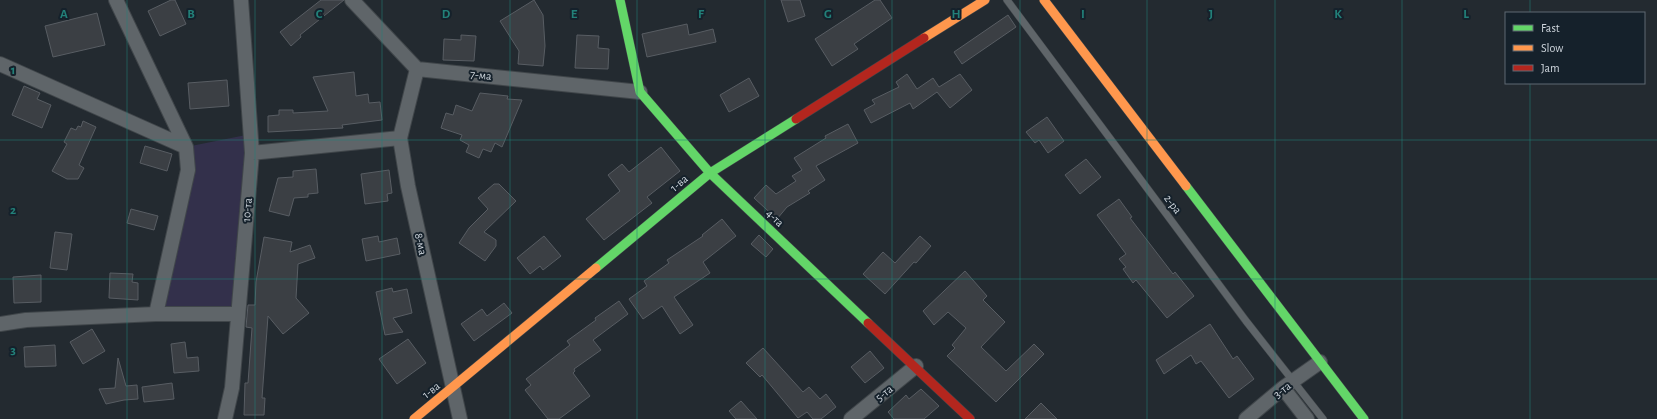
<svg xmlns="http://www.w3.org/2000/svg" width="1657" height="419" viewBox="0 0 1657 419" font-family="'Alegreya Sans',sans-serif">
	<rect width="100%" height="100%" fill="#232a30"/>
	<!-- green -->
	<path fill="#33304b" d="M251 134 238 314H156L186 147Z"/>
	<!-- building -->
	<path fill="#3b3f44" stroke="#585d63" d="M171 0H175L186 24 160 36 148 11Z
		M321 0H344L300 35 301 37 291 46 280 32Z
		M534 0 543 15 545 46 543 66 518 64 519 51 500 21Z
		M781 0H800L805 16 788 22Z
		M875 0H880L892 18 854 44 858 49 832 66 815 39Z
		M97 13 105 45 53 57 45 26Z
		M1008 15 1016 27 962 64 954 52Z
		M687 24 689 35 713 29 716 42 647 57 642 34Z
		M461 35 476 36 474 61 443 60 444 39 461 40Z
		M577 35 599 36 598 48 609 49 608 69 575 68Z
		M354 72 356 96 368 94 369 103 380 102 382 120 342 125 343 128 268 132V116L279 115V110H293V113L328 111 313 77Z
		M907 74 917 89 933 78 939 87 960 74 972 90 950 108 937 92 913 109 910 103 871 123 864 110 875 104 872 100 899 87 896 82Z
		M749 78 759 96 729 112 720 95Z
		M227 80 229 106 190 109 188 83Z
		M24 86 40 93 37 99 51 105 42 128 12 115Z
		M480 93 508 96 507 99 522 100 502 147 495 143 491 152 483 149 479 158 466 152 469 145 460 140 462 135 441 128 446 113 453 115 456 105 472 111Z
		M1047 117 1064 141 1048 153 1039 140 1035 143 1026 132Z
		M83 121 96 127 79 165 84 168 78 179H67L52 171 67 144 64 142 71 128 76 130 78 126 81 127Z
		M848 124 858 143 816 166 825 180 808 191 810 193 787 207 777 219 754 198 766 185 776 194 796 181 792 176 802 170 794 158 826 138 825 136Z
		M145 146 172 154 167 171 140 163Z
		M661 147 680 171 647 197 652 203 604 240 586 219 620 191 608 175 622 164 629 172Z
		M1086 159 1101 177 1080 194 1065 175Z
		M316 169 318 193 308 194V197L294 198 289 216 269 211 278 178 293 177V171Z
		M389 170 392 193 387 194 388 201 365 204 361 174Z
		M494 184H499L516 201 484 232 496 240V246L485 261 459 243 469 228 488 209 478 198Z
		M1119 199 1132 217 1130 218 1173 274 1175 272 1194 296 1167 318 1136 280 1133 283 1123 269 1126 267 1119 259 1126 254 1097 215Z
		M131 209 158 216 154 230 127 223Z
		M722 219 736 236 703 262 710 273 674 297 693 325 680 334 662 306 643 319 629 299 647 286 644 281 669 263 667 260 703 236 702 235Z
		M55 232 72 234 67 270 50 268Z
		M759 235 773 249 766 257 751 244Z
		M378 236 379 242 397 238 400 254 366 261 362 239Z
		M544 236 561 256 543 270 540 266 530 274 517 258Z
		M920 236 931 246 916 263 914 262 885 294 863 274 883 252 895 263Z
		M264 237 292 242 290 252 310 245 315 258 298 264 296 298 309 313 283 334 268 316 262 398H265L264 415H244L245 383H248L252 328 246 327 248 305H255L256 282Z
		M965 271 987 296 983 300 1005 322 981 347 1006 371 1034 344 1044 354 996 402 947 356 955 348 952 345 966 328 948 312 934 325 923 311Z
		M110 273 133 274 132 282 138 283V300L109 298Z
		M41 275V302L14 303 13 277Z
		M392 288 393 292 407 289 412 313 393 318 403 332 385 335 376 292Z
		M619 301 628 314 593 340 601 350 574 369 575 371 573 373 590 396 559 419H548L525 390 531 385 526 379 570 345 567 341 596 320 595 318Z
		M504 303 512 313 474 341 461 324 482 309 487 316Z
		M1210 324 1233 359 1237 356 1254 379 1229 398 1201 361 1196 364 1191 355 1164 374 1156 360Z
		M92 329 105 351 83 364 70 342Z
		M408 339 426 363 397 384 379 359Z
		M185 342 187 358 198 357 199 371 174 373 171 344Z
		M55 345 56 366 25 367 24 347Z
		M763 348 803 392 809 387 820 399 826 394 836 407 821 419H813L807 412 798 418 762 375 760 377 746 363Z
		M870 351 884 368 865 383 851 367Z
		M118 358 126 386 137 385 138 399 124 400 106 404 99 389 115 388Z
		M172 383 174 399 144 402 142 387Z
		M921 389 939 406 924 419H894L888 412 906 395 909 399Z
		M741 401 757 419H736L729 411Z
		M1041 403 1057 419H1025Z"/>
	<g fill="none" stroke-linecap="round" stroke-linejoin="round">
		<defs>
			<path id="lane" d="M1007 0 1246 321 1323 419"/>
			<path id="street" d="M116 0 186 147 188 170 156 314
				M352 0 417 69 640 92
				M0 64 186 147
				M417 69 400 138 408 186 460 419
				M252 153 400 138
				M0 324 26 320 156 314H238
				M1283 388 1307 419
				M225 419 232 388 252 153 241 0
				M851 419 916 366
				M1246 419 1283 388 1320 362"/>
			<path id="fast" d="M620 0 640 92 710 173 868 323
				M1186 186 1364 419
				M596 268 710 173 796 119"/>
			<path id="slow" d="M1044 0 1186 186
				M924 38 985 0
				M414 419 596 268"/>
			<path id="jam" d="M796 119 924 38
				M868 323 970 419"/>
		</defs>
		<!-- lane casing -->
		<use href="#lane" stroke="#40464a" stroke-width="8"/>
		<!-- street casing -->
		<use href="#street" stroke="#40464a" stroke-width="16"/>
		<!-- fast casing -->
		<use href="#fast" stroke="#40464a" stroke-width="10"/>
		<!-- slow casing -->
		<use href="#slow" stroke="#40464a" stroke-width="10"/>
		<!-- jam casing -->
		<use href="#jam" stroke="#40464a" stroke-width="10"/>
		<!-- lane -->
		<use href="#lane" stroke="#5f6569" stroke-width="7"/>
		<!-- street -->
		<use href="#street" stroke="#5f6569" stroke-width="14"/>
		<!-- fast -->
		<use href="#fast" stroke="#63d668" stroke-width="9"/>
		<!-- slow -->
		<use href="#slow" stroke="#ff974d" stroke-width="9"/>
		<!-- jam -->
		<use href="#jam" stroke="#b3261e" stroke-width="9"/>
	</g>
	<!-- grid -->
	<path fill="none" stroke="#228079" stroke-width="1" stroke-opacity="0.55" d="M127 0V419M255 0V419M382 0V419M510 0V419M637 0V419M765 0V419M892 0V419M1020 0V419M1147 0V419M1275 0V419M1402 0V419M1530 0V13M1530 83V419M0 140H1657M0 279H1657"/>
	<g text-anchor="middle" stroke-width="4" stroke-linejoin="round" paint-order="stroke">
		<!-- street labels -->
		<g font-size="12" fill="#cfd6dd" stroke="#15212b">
			<text transform="translate(481 75) rotate(6)" y="4">7-ма</text>
			<text transform="translate(679 183) rotate(-40)" y="4">1-ва</text>
			<text transform="translate(1173 204) rotate(53)" y="4">2-ра</text>
			<text transform="translate(247 210) rotate(-85)" y="4">10-та</text>
			<text transform="translate(775 218) rotate(43)" y="4">4-та</text>
			<text transform="translate(421 244) rotate(78)" y="4">8-ма</text>
			<text transform="translate(431 390) rotate(-38)" y="4">1-ва</text>
			<text transform="translate(1282 390) rotate(-38)" y="4">3-та</text>
			<text transform="translate(884 393) rotate(-39)" y="4">5-та</text>
		</g>
	</g>
	<g font-size="13" text-anchor="middle" font-weight="bold" fill="#228079" stroke="#15212b" stroke-width="4" stroke-linejoin="round" paint-order="stroke">
		<text x="64" y="18">A</text>
		<text x="191" y="18">B</text>
		<text x="319" y="18">C</text>
		<text x="446" y="18">D</text>
		<text x="574" y="18">E</text>
		<text x="701" y="18">F</text>
		<text x="828" y="18">G</text>
		<text x="956" y="18">H</text>
		<text x="1083" y="18">I</text>
		<text x="1211" y="18">J</text>
		<text x="1338" y="18">K</text>
		<text x="1466" y="18">L</text>
		<text x="13" y="74">1</text>
		<text x="13" y="214">2</text>
		<text x="13" y="354">3</text>
	</g>
	<!-- legend -->
	<rect x="1505" y="12" width="140" height="72" fill="#15212b" stroke="#5f6972"/>
	<rect x="1513" y="25" width="20" height="6" fill="#63d668" stroke="#5f6972"/>
	<text x="1541" y="32" font-size="12" fill="#cfd6dd">Fast</text>
	<rect x="1513" y="45" width="20" height="6" fill="#ff974d" stroke="#5f6972"/>
	<text x="1541" y="52" font-size="12" fill="#cfd6dd">Slow</text>
	<rect x="1513" y="65" width="20" height="6" fill="#b3261e" stroke="#5f6972"/>
	<text x="1541" y="72" font-size="12" fill="#cfd6dd">Jam</text>
</svg>
